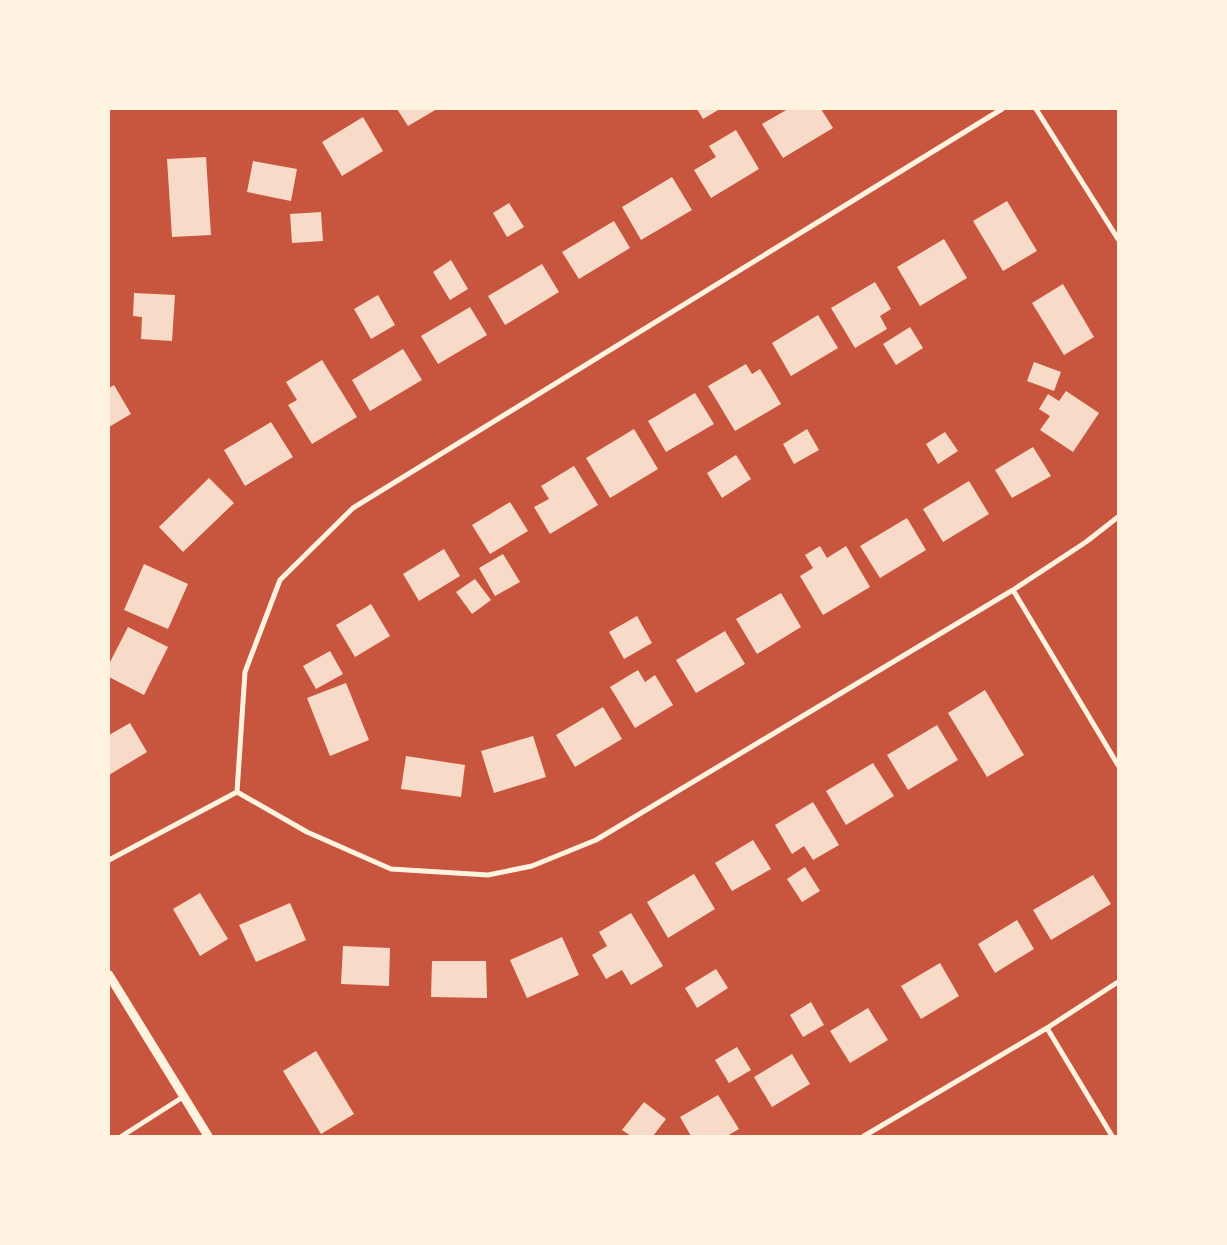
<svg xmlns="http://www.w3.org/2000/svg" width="1227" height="1245" viewBox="0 0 1227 1245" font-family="Rubik,sans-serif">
	<rect width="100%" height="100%" fill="#c8553d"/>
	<!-- building -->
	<path fill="#f7dbc8" d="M397 109H437L408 126Z
		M697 109H720L703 119Z
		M788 109H821L833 128 783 158 762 124Z
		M363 117 383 151 342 176 322 142Z
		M736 130 759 169 711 198 694 170 716 157 709 146Z
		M206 157 211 235 172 237 167 159Z
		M253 161 297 169 291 201 247 192Z
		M672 177 692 210 641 240 622 207Z
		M1007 201 1037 251 1003 271 973 221Z
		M509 203 524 227 507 237 493 213Z
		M321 212 323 241 292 243 290 214Z
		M614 221 630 248 579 279 562 252Z
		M944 239 967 278 920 306 897 267Z
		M451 260 468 289 450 300 433 272Z
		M542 264 559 292 505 325 488 296Z
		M875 282 891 309 880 316 887 329 855 348 831 308Z
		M1063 284 1094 337 1064 355 1032 303Z
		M134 293 175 295 172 341 141 339 142 317 133 316Z
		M378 295 395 325 371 339 354 309Z
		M470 307 487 335 438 364 421 336Z
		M818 315 838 348 791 376 772 343Z
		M910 327 923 348 896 365 883 344Z
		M403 349 422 380 370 411 352 380Z
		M322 360 357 417 312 444 288 405 297 400 286 382Z
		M1034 362 1061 372 1054 391 1027 381Z
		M746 364 752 374 760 369 781 404 735 431 708 386Z
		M114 385 131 414 109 427V388Z
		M1066 391 1099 413 1073 452 1040 430 1050 416 1039 409 1048 394 1059 401Z
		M695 393 714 424 666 452 648 421Z
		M271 422 293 457 245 486 224 450Z
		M634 429 658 469 610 498 586 458Z
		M807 429 819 450 794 464 783 444Z
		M945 432 958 451 938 464 926 444Z
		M1033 447 1051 476 1012 498 995 470Z
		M736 455 751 479 722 498 707 473Z
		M574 466 598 505 550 534 534 507 549 499 541 486Z
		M209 478 234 503 183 552 159 527Z
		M969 481 989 514 943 542 923 509Z
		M510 502 528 531 490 554 472 525Z
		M907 518 926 550 880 578 860 546Z
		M820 546 827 558 846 546 870 587 823 615 800 576 813 568 805 555Z
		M444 549 460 576 419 601 403 574Z
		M503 554 520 582 495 596 479 568Z
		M144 564 188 584 168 629 124 610Z
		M475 579 491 600 472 614 456 592Z
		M781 593 801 627 757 654 736 619Z
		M371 604 390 636 355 657 336 625Z
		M637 616 652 643 624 659 609 632Z
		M128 627 168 647 144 695 109 677V664Z
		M725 631 745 664 696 693 676 660Z
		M330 651 343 674 316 689 303 666Z
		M638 670 645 682 655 675 673 705 635 728 610 687Z
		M346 683 369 740 330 756 307 698Z
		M985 690 1024 755 987 777 948 713Z
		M603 707 622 739 575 767 556 735Z
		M130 723 147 752 109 775V735Z
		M937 725 958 760 908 790 887 755Z
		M533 736 546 777 494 793 481 751Z
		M406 756 465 765 461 797 401 789Z
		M873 763 894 796 846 825 826 791Z
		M813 802 839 845 813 860 804 846 792 854 775 825Z
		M753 840 771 869 732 891 715 863Z
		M805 867 820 891 802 902 787 879Z
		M694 874 715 909 668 938 647 902Z
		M1093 875 1111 904 1051 940 1033 910Z
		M200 893 228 939 200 956 173 909Z
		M290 903 306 940 256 962 239 925Z
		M631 913 663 966 631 985 622 970 606 979 592 955 607 946 599 932Z
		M1017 920 1034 949 995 973 978 944Z
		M562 937 579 975 527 998 510 960Z
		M343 946 390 948 389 986 341 984Z
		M432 961H486L487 998 431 997Z
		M940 963 959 996 921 1019 901 986Z
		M716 969 728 988 697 1008 685 988Z
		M811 1002 824 1025 803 1037 790 1015Z
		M868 1008 888 1040 850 1063 830 1031Z
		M737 1047 751 1070 729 1083 715 1060Z
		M316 1051 354 1114 321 1134 283 1071Z
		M792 1054 810 1084 772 1107 754 1077Z
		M718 1095 739 1129 727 1136H691L680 1117Z
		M644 1102 666 1119 653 1136H631L622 1130Z"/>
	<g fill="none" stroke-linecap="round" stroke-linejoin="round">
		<!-- minor -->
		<path stroke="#fff3e0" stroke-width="5" d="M1036 109 1118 239
			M1013 590 1118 765
			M237 792 245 672 280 580 353 508 1002 109
			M109 860 237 792 307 832 391 869 488 875 532 866 596 840 1013 590 1086 542 1118 517
			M1047 1028 1112 1136
			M122 1136 183 1097
			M864 1136 1047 1028 1118 982"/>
		<!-- tertiary -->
		<path stroke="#fff3e0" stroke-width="9" d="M109 975 208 1136"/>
	</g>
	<!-- border -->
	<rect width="1227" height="1245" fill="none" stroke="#fff3e0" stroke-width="220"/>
</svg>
